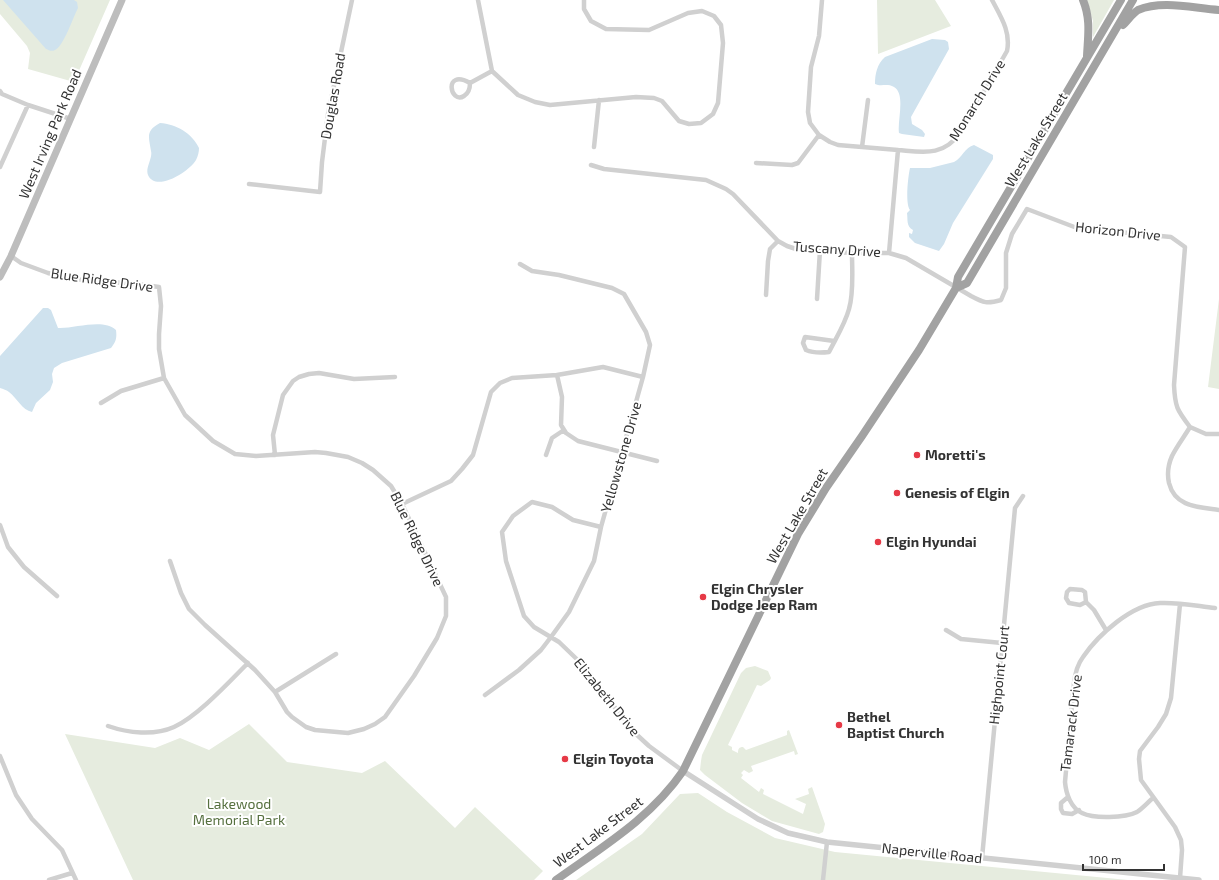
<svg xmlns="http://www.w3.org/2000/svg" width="1219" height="880" viewBox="0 0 1219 880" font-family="'Exo 2',sans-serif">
	<rect width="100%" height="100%" fill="#fff"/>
	<!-- green -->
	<path fill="#e6ecdf" d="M0 0H110L74 82 28 69 30 53 27 46 0 14Z
		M877 0H935L951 26 878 54Z
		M1087 0H1114L1093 37V21Z
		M1219 299V389L1208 387Z
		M755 666 768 671 771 678 770 680 761 686 757 685 728 745 732 747V750L738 753C738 749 739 747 743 747L746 750 787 735V731L789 730 798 754 795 755 794 751 751 766 753 771 749 773 744 770 741 773 743 775 741 778 759 792 761 788 764 790 763 794 803 814 806 804 795 799 809 794 808 789 812 787 825 824 823 832 819 834 772 821 742 803 705 775 700 770 701 761 702 755 741 673 746 668Z
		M249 724 287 762 362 773 385 761 455 828 475 807 543 871 534 880H133L65 734 155 748 180 738 209 750Z
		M698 793 727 812 775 838 835 852 1128 880H576L642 834 680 794Z"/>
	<!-- water -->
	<path fill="#cfe2ee" d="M3 0H74L77 2 78 8C73 17 64 46 55 50 51 52 49 50 46 49Z
		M932 39 945 40 948 42 949 49 911 117 912 124 922 130 925 134 924 137 902 134 899 133C897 121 906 94 894 87 887 83 881 87 875 84 875 74 877 64 885 57Z
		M160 123C176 124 192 133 199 148 199 152 198 156 196 160 190 171 156 193 148 175 145 168 153 158 151 151 149 137 145 131 160 123Z
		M974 145 993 155V159L953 223 944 244 939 251 915 243 909 237V233L912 234 913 230C906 226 908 220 907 213L910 210C905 204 908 177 910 168H930L954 162C962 158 965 147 974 145Z
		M43 308H48L51 310 58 328C74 329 103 318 116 330 117 338 116 342 111 348L62 363 54 368 52 374 53 382 50 390 36 403 32 412C22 410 17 398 9 392 7 390 3 389 0 388V356Z"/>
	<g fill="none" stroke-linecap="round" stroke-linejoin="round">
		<!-- minor -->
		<path stroke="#d0d0d0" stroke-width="4.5" d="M478 0 492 71 518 95 535 102 550 105 636 97 654 98 662 101 679 121 689 124 701 123 713 114 718 103 723 43 721 25 714 16 702 11 688 13 649 30 606 29 591 21 584 9V0
			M822 0 819 36 811 67 808 112 810 123 819 135 830 142 838 145 898 150
			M470 83C443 68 450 105 464 96 469 93 470 88 470 83L492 71
			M0 91 2 94 28 105 71 119
			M594 147 599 100
			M862 147 868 100
			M756 163 792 165 798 163 819 135
			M591 165 604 169 706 180 726 189 733 194 778 241 787 246 796 249 852 253H889L906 258 971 296C984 303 987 304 1001 300L1006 288V253L1012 234 1027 209 1077 228 1171 237 1185 247 1174 385C1175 407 1177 410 1190 427 1184 437 1177 446 1172 456 1168 465 1167 474 1169 483 1175 507 1198 507 1219 510
			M0 167 28 105
			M249 184 320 192 322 162 328 114 352 0
			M889 253 898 150C923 152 943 157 960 133L1007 51C1011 32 1001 17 992 0
			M11 256 21 263 48 273 71 279 137 284 159 287 161 306 159 334V349L164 378 185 415 213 441 235 454 256 456 315 452 326 453 348 457 362 463 373 470 391 486 402 504 446 597V616L437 638 414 676 385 717 375 724 364 729 348 733 315 730 306 727 292 717 287 712 275 692 255 670 205 625 189 609 181 593 170 561
			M766 295 768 261 770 249 778 241
			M817 299 820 250
			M834 341 805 337 803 343 806 350C813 353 820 353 829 352 836 338 845 324 849 309 854 293 852 270 852 253
			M557 375 562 397 561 425 566 433 578 441 657 461
			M101 403 121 391 164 378
			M1190 427 1206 434H1219
			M275 455 273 435 283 395 293 381 299 377 309 374 319 373 354 379 395 377
			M546 455 552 438 564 430
			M402 504 451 481 462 469 473 455 491 392 500 383 512 378 557 375 603 367 643 377
			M0 525 8 547 24 567 57 596
			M601 527 573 520 552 507 532 502 513 516 502 532 506 561 524 616 534 627 559 642 585 667 608 699 636 734 649 746 683 771
			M1086 602 1080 605 1069 603 1066 598 1067 592 1070 589 1082 590 1085 592 1086 602 1094 610 1106 630
			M946 630 961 639 1002 643
			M275 692 336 654
			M485 695 519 670 541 650 551 637 569 612 594 561 601 527 643 377 650 345 646 332 624 294 612 288 559 275 532 271 520 264
			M108 726C128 733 154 736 174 727 198 716 229 682 248 663
			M0 756 16 795 32 819 62 850 76 880
			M1068 797 1061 803V809L1063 813 1072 814 1079 810
			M1153 798C1148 802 1143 808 1137 812 1125 818 1094 819 1082 813 1071 808 1066 794 1065 782L1074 683C1075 674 1077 665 1083 657 1098 635 1132 604 1160 603 1178 602 1197 606 1215 608
			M982 858 1015 508 1023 496
			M1180 878 1182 850 1181 840 1175 827 1141 780 1139 759 1140 751 1158 727 1166 714 1171 698 1180 604
			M49 880 72 873
			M823 880 827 842"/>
		<!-- tertiary -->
		<path stroke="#d0d0d0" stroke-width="5.5" d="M683 771 758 819 788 833 827 842 1199 880"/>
		<!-- secondary -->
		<path stroke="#bdbdbd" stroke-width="7" d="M0 277 11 256 122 0"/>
		<!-- trunk -->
		<path stroke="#a2a2a2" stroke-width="8" d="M1083 0C1091 20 1088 35 1087 56
			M1123 25C1128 20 1132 14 1138 10 1162 0 1192 8 1219 10
			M956 288 967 283 1133 0
			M556 880C602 847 651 818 683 771L798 534 826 488 862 436 919 350 956 288 958 277 1121 0"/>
	</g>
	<!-- markers -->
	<g fill="#e63946" stroke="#fff" stroke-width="1.5">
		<circle cx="917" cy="455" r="4"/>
		<circle cx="897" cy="493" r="4"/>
		<circle cx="878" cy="542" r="4"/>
		<circle cx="703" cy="597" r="4"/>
		<circle cx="839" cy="725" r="4"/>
		<circle cx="565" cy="759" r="4"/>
	</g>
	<g text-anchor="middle" stroke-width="4" stroke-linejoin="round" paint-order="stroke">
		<!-- street labels -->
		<g font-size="14" fill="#333" stroke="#fff">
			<text transform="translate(333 96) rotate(-80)" y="5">Douglas Road</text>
			<text transform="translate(977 100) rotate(-58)" y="5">Monarch Drive</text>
			<text transform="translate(50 134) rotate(-67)" y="5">West Irving Park Road</text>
			<text transform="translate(1036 140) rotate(-59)" y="5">West Lake Street</text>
			<text transform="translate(1118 231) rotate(6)" y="5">Horizon Drive</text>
			<text transform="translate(837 249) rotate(4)" y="5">Tuscany Drive</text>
			<text transform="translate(102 280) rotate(8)" y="5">Blue Ridge Drive</text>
			<text transform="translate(621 457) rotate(-74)" y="5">Yellowstone Drive</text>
			<text transform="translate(797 516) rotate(-60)" y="5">West Lake Street</text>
			<text transform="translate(417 539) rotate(64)" y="5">Blue Ridge Drive</text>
			<text transform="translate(999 675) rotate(-84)" y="5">Highpoint Court</text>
			<text transform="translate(607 697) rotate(51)" y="5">Elizabeth Drive</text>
			<text transform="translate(1071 723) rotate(-83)" y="5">Tamarack Drive</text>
			<text transform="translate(598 832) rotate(-37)" y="5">West Lake Street</text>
			<text transform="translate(932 853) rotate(6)" y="5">Naperville Road</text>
		</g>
		<!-- poi labels -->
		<g font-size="14" font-weight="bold" fill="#333" stroke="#fff" text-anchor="start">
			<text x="925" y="460">Moretti's</text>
			<text x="905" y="498">Genesis of Elgin</text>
			<text x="886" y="547">Elgin Hyundai</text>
			<text x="711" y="594">Elgin Chrysler<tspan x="711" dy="16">Dodge Jeep Ram</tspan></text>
			<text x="847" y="722">Bethel<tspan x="847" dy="16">Baptist Church</tspan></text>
			<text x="573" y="764">Elgin Toyota</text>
		</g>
		<!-- park labels -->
		<g font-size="14" fill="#56703f" stroke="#fff">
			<text x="239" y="809">Lakewood<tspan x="239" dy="16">Memorial Park</tspan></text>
		</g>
	</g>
	<!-- scale -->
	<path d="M1083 864v6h81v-6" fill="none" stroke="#333333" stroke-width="2"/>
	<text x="1089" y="864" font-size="12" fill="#333333" stroke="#ffffff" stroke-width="3" paint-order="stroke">100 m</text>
</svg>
